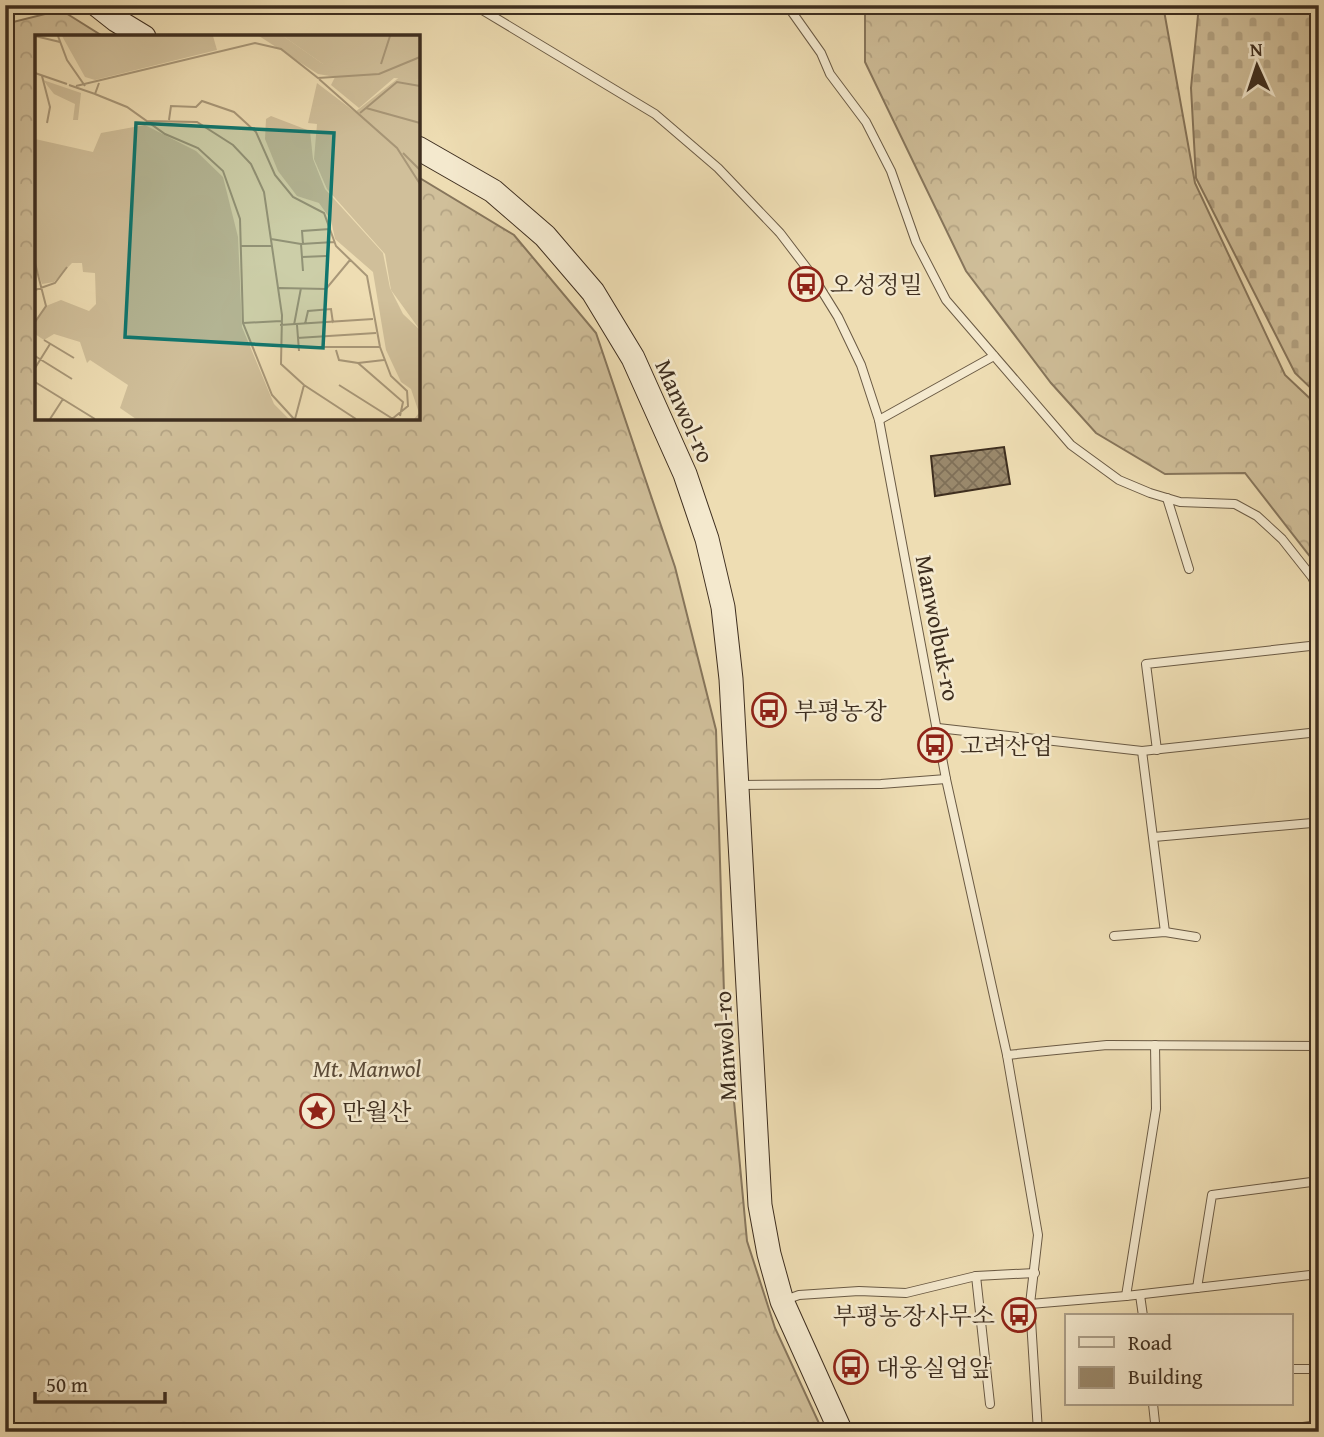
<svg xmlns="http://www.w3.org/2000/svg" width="1324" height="1437" viewBox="0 0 1324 1437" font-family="'Gentium Book Plus','Noto Serif KR',serif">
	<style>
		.forest { fill: url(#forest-crowns); stroke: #87765c; stroke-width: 2 }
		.cemetery { fill: url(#cemetery-stones); stroke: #87765c; stroke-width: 2 }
		.building { fill: url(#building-cross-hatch); stroke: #3e2e1f; stroke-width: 2 }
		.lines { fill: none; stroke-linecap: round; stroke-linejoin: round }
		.lane-casing { stroke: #6a5a44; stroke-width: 10 }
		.secondary-casing { stroke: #3e2e1f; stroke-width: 25 }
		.lane { stroke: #f4e9ce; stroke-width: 8 }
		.secondary { stroke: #f4e9ce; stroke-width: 23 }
		.labels { text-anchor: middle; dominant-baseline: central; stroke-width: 5; stroke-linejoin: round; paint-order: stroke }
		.poi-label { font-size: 24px; fill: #3e2e1f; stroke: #f4e9ce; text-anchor: start }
		.street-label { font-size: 24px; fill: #3e2e1f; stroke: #f4e9ce }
		.park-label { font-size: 24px; font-style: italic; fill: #5b4b38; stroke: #f4e9ce }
		.inset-road { fill: none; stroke: #a89778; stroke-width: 2 }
		.view { fill: #0f766e; fill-opacity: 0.15; stroke: #0f766e; stroke-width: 3.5 }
		.inset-edge { fill: none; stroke: #3e2e1f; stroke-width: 3.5 }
	</style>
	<defs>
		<pattern id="forest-crowns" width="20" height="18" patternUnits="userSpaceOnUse" patternTransform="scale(1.75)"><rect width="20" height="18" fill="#d0bf9a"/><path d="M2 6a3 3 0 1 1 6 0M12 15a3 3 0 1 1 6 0" fill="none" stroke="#b4a484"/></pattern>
		<pattern id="cemetery-stones" width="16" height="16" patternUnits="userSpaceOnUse" patternTransform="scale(1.75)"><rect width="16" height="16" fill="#d0bf9a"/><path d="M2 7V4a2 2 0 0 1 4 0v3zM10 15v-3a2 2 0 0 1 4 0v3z" fill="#b4a484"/></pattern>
		<pattern id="building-cross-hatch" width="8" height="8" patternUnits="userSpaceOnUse" patternTransform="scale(1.75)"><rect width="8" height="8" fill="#9a896c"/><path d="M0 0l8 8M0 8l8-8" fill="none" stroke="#7f7058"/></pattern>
	</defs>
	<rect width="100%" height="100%" fill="#eeddb3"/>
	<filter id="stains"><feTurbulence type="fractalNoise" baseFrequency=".00286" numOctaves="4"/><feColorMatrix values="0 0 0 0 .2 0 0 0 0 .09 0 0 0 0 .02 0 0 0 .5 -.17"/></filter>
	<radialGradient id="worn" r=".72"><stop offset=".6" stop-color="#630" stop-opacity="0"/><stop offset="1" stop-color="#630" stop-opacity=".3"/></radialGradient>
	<g class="forest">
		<path d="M865 5H1163L1195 183 1285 375 1319 407V568L1245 473 1165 474 1096 433 1051 383 966 271 865 62Z"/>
		<path d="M61 10 104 37H37V418H418V177L514 235 596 333 675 567 716 730 724 993 747 1241 775 1328 823 1432H5V24Z"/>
	</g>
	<path class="cemetery" d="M1199 5H1319V396L1295 373 1196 178 1191 88Z"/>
	<path class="building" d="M1004 447 1010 484 935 496 931 456Z"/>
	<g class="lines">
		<g class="lane-casing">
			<g id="lane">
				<path d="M474 5 655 114 718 168 780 233 812 275 838 317 861 365 879 420 946 779 1007 1055 1038 1235 1030 1304 1038 1432"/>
				<path d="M787 5 821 53 830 74 866 122 891 171 916 242 946 300 1071 445 1119 480 1150 493 1180 502 1235 504 1257 516 1282 539 1312 577 1319 591"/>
				<path d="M879 420 994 356"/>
				<path d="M1167 498 1189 569"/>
				<path d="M938 728 1142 751 1319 732"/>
				<path d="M1157 750 1146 664 1319 645"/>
				<path d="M1142 751 1165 932"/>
				<path d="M739 785 881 784 946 779"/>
				<path d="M1154 837 1312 823"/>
				<path d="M1114 936 1165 932 1196 937"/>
				<path d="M1007 1055 1107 1045 1319 1046"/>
				<path d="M976 1276 990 1404"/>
				<path d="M1197 1288 1212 1195 1319 1181"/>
				<path d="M1140 1295 1143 1316"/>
				<path d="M1126 1296 1156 1109 1155 1045"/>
				<path d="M785 1300 799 1295 859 1291 906 1293 976 1276 1035 1273"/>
				<path d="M1030 1304 1126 1296 1319 1274"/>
				<path d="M1291 1369H1319"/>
				<path d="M1153 1404 1156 1432"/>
				<path d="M1261 1432 1319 1425"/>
			</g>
		</g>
		<g class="secondary-casing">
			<g id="secondary">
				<path d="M97 5 116 20 144 37"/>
				<path d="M418 148 493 191 545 236 593 292 633 358 685 474 707 539 723 607 731 679 760 1205 769 1254 782 1301 841 1432"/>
			</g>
		</g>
		<use href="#lane" class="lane"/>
		<use href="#secondary" class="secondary"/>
	</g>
	<defs>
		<g id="bus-ring" transform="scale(1.75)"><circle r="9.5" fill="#f4e9ce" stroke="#8f2418" stroke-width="1.5"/><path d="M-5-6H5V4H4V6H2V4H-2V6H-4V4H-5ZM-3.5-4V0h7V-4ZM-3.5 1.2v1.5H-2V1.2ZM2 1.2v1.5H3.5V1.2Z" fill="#8f2418"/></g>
		<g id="sight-ring" transform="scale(1.75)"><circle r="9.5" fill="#f4e9ce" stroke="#8f2418" stroke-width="1.5"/><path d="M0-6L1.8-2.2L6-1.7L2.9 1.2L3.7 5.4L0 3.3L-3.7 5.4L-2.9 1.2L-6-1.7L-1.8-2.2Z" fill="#8f2418"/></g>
	</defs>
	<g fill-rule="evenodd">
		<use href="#bus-ring" x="806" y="284"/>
		<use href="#bus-ring" x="769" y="710"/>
		<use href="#bus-ring" x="935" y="745"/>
		<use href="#sight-ring" x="317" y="1111"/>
		<use href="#bus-ring" x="1019" y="1315"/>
		<use href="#bus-ring" x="851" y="1367"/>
	</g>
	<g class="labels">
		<g class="poi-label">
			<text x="830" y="284">오성정밀</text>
			<text x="794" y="710">부평농장</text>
			<text x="960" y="745">고려산업</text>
			<text x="342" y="1111">만월산</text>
			<text x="995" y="1315" text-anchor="end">부평농장사무소</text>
			<text x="876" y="1367">대웅실업앞</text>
		</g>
		<g class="street-label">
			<text transform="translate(685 411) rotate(66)">Manwol-ro</text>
			<text transform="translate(938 628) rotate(79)">Manwolbuk-ro</text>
			<text transform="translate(725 1046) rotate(-93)">Manwol-ro</text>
		</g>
		<g class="park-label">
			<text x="367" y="1068">Mt. Manwol</text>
		</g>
	</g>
	<g transform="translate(35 35)">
		<rect width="385" height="385" fill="#eeddb3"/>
		<path d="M27 1H178L182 15 60 45 50 42ZM224 1H248L288 29 385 11V45L359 43 324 73 296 50 300 42 283 39ZM8 45 46 58 43 85H38L40 69 19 59ZM236 81 275 96 278 124 290 154 348 218 355 253 368 279 385 295V384H379L384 378 376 354 366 347 351 315 338 237 300 204 296 185 284 168 262 161 243 136 230 104 231 84ZM110 90 161 116 188 142 203 202 207 292 239 369 254 384H101L85 373 93 350 55 325 52 328 45 307 19 299 9 305 0 299V287L11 271 26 265 54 276 61 269 60 238 48 237 47 228H37L19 247 7 249 0 228V104L58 117 66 98Z" fill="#d0bf9a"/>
		<path d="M248 1H385V11L339 29 305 35 288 29ZM366 41 385 45V295L356 255 350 219 292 154 279 124 282 89 273 88 282 48 320 77Z" fill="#d0bf9a"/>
		<path class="inset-road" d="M0 1 25 7M23 1 32 25 50 51M346 29 355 1M0 38 32 49M7 41 15 72 12 88M284 44 362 113 385 149M34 50 60 59 64 48M41 51 220 8 246 14 283 43 344 39 385 22M60 59 92 72 130 99 163 113 188 136 205 184 208 288 237 360 259 384M331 73 385 88M325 78 362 47 385 51M134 85 136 71 161 72 167 66 199 77 221 97 240 140 258 162 289 178 301 211 332 241 345 312 356 341 372 356 373 371 357 384M112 86 162 87 198 110 216 129 229 157 247 280 246 329 269 350 321 384M368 118 385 135M236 204 266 209 299 207M266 209 268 236M268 209 267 196 295 194M205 211H237M267 222 291 221M0 228 11 271 0 287M244 253 291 254 315 225M0 255 20 248 32 232M208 288 246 286M270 289 273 276 296 274 298 288M245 290 338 284M259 290 266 253M262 290 264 316M262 303 341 298M9 305 39 323M263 312H345M301 315 304 325 323 328 368 367 365 381M0 321 37 344M323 328 349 325M0 333 15 309M0 347 60 384M304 350 358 384M15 384 28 364M260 384 269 350"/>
		<path class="view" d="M101 88 299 98 288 313 90 302Z"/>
		<rect width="385" height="385" class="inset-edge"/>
	</g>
	<rect width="1324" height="1437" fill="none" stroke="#eeddb3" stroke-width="28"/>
	<rect x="7" y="7" width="1310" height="1423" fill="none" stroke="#3e2e1f" stroke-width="3.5"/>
	<rect x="14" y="14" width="1296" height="1409" fill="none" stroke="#3e2e1f" stroke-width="2"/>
	<rect x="1065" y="1314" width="228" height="91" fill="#f4e9ce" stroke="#ab9e88" stroke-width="2"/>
	<rect x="1079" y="1337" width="35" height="10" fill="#f4e9ce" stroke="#ab9e88" stroke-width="2"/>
	<text x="1128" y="1350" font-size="21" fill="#3e2e1f">Road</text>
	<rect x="1079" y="1367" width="35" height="21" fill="#9a896c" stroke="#ab9e88" stroke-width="2"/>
	<text x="1128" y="1384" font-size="21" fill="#3e2e1f">Building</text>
	<g transform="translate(1257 66) rotate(357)" stroke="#f4e9ce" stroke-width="5" paint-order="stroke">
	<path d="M0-5L12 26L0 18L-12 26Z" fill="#3e2e1f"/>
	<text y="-10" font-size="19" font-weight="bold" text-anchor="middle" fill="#3e2e1f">N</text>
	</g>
	<path d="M35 1392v10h130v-10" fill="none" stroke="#3e2e1f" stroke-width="3.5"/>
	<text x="46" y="1392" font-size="21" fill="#3e2e1f" stroke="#f4e9ce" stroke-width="5" paint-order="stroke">50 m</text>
	<rect width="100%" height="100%" filter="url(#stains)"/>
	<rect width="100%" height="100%" fill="url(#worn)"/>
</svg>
